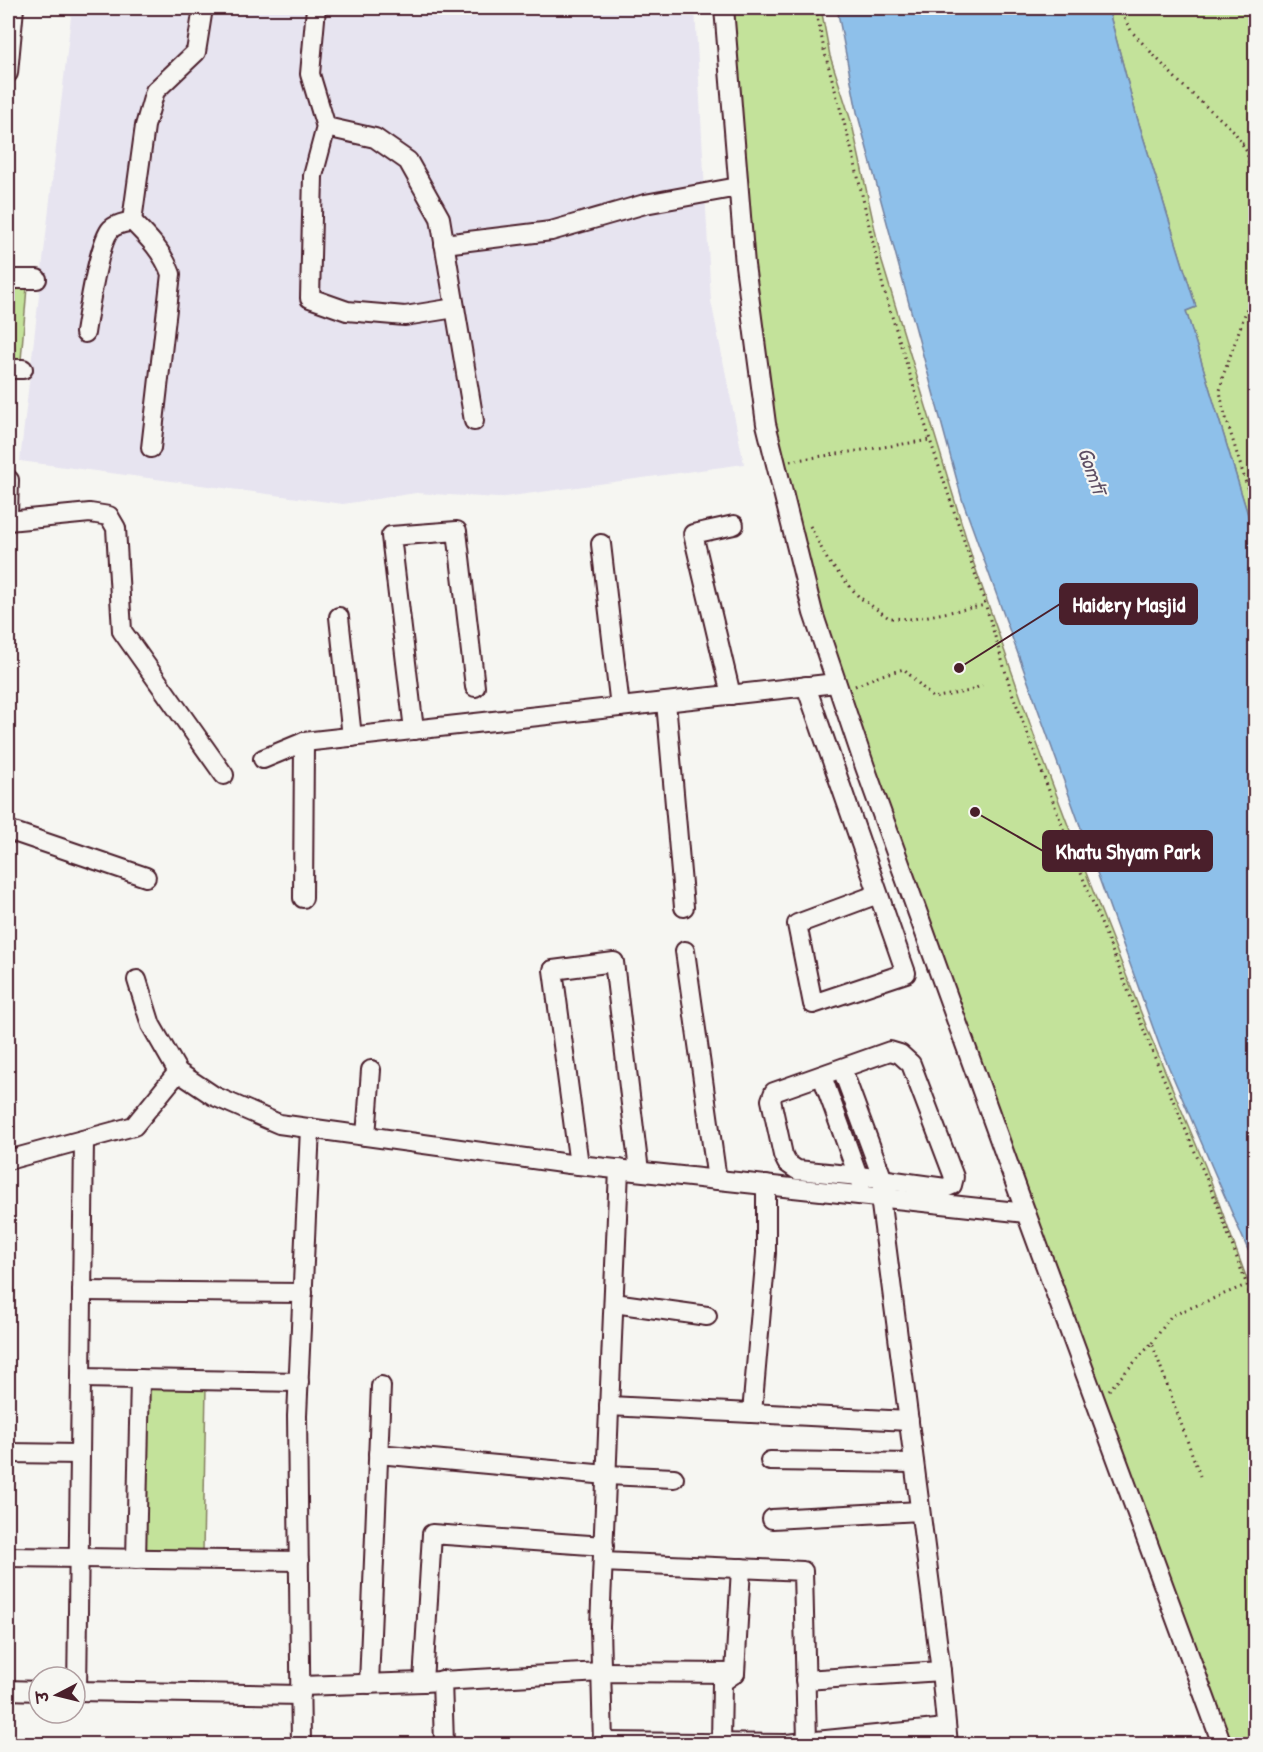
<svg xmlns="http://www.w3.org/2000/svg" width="1263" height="1752" viewBox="0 0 1263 1752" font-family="'Patrick Hand','Playpen Sans Deva',sans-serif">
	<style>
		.built { fill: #e7e4f0 }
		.green { fill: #c3e29a; stroke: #868062; stroke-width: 1.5 }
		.water { fill: #8ec0ea; stroke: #73809e; stroke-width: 1.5 }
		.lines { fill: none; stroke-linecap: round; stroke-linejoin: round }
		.minor-casing { stroke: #4a1f2b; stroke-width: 22 }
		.path { stroke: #4a1f2b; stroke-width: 3; stroke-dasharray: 1.5 4.5; stroke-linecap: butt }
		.minor { stroke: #f6f6f2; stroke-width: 18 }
		.labels { text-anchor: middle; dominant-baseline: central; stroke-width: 4.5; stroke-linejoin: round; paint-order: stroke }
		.water-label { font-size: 22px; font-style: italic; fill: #5e4f64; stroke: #f6f6f2 }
		.leader { fill: none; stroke: #4a1f2b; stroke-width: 2 }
		.callout-dot { fill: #4a1f2b; stroke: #f6f6f2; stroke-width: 2 }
		.callout { fill: #4a1f2b; stroke: #4a1f2b; stroke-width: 2 }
		.callout-label { font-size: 22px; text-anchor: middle; font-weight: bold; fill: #fff }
	</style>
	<rect width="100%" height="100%" fill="#f6f6f2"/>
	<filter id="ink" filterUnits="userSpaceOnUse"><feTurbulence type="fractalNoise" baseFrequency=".0167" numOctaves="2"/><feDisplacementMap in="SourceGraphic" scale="12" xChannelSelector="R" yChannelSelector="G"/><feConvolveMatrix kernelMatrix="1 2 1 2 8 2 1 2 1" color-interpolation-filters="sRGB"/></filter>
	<g filter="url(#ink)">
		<path class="built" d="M72 8H695L711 301 744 464 498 498 416 493 343 504 20 461Z"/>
		<g class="green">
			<path d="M729 8H821L830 56 852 124 882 262 974 564 1035 738 1091 886 1149 1033 1206 1168 1255 1301V1744H1229L838 678 771 417 749 262Z"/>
			<path d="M1108 8H1255V538L1186 311 1196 307 1136 114Z"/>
			<path d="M8 287H27L21 360H8Z"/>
			<path d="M145 1384 206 1386 203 1552 142 1550Z"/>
		</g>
		<path class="water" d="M837 8H1108L1136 114 1196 307 1186 311 1255 538V1266L1160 1047 962 499 857 112Z"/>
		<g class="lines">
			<g class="minor-casing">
				<g id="minor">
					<path d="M316 8 310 74 326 127 375 138 408 161 440 218 474 421"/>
					<path d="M724 8 745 265 766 424 813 613 865 767 1026 1213 1222 1744"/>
					<path d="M8 73 14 8"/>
					<path d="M326 127 313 176 310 298 347 311 405 316 455 308"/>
					<path d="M132 221C148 237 163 252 171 274L151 448"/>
					<path d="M444 244 551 231 645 204 738 187"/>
					<path d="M8 279H37"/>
					<path d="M85 333C88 314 99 241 111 229 116 224 125 223 132 221L145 126 155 91 196 52 203 8"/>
					<path d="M8 369H23"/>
					<path d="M8 480H9L8 514"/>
					<path d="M8 521 90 513 109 516 116 528 122 631 224 775"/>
					<path d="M601 544 620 707"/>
					<path d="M339 617 352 737"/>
					<path d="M806 686 906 973 813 1004 797 924 878 894"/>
					<path d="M731 695 693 534 734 525"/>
					<path d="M666 702 684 907"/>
					<path d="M414 730 391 536 457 531 475 687"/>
					<path d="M263 759 304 742 836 683"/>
					<path d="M8 830 146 877"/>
					<path d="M303 898 304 742"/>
					<path d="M685 951 717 1180"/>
					<path d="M137 980 151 1025 178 1072 214 1096 279 1124 569 1164 1026 1213"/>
					<path d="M890 1051 900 1054 911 1064 954 1177 952 1185 945 1188 859 1176 797 1170 787 1163 783 1155 771 1100 774 1092Z"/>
					<path d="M842 1069 886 1188"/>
					<path d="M822 1076 861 1184"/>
					<path d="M366 1136 371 1070"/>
					<path d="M8 1160 134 1126 178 1072"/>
					<path d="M579 1165 553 970 614 962 639 1171"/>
					<path d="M880 1197 941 1671 948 1744"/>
					<path d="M82 1291 303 1293"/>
					<path d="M614 1303 707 1316"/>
					<path d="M81 1378 299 1382"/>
					<path d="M609 1406 909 1421"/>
					<path d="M752 1413 766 1253V1185"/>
					<path d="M8 1453 80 1454"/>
					<path d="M378 1454 607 1475 674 1478"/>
					<path d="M770 1461 914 1463"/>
					<path d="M772 1519 920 1511"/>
					<path d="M8 1557 299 1561"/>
					<path d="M136 1559 140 1379"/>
					<path d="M603 1562 803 1571 807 1742"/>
					<path d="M442 1680 444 1744"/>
					<path d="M805 1680 941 1671"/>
					<path d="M423 1682 432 1534 604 1546"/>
					<path d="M369 1684 381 1386"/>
					<path d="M301 1686 423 1682 601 1672 735 1673"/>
					<path d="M8 1690 39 1691"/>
					<path d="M75 1691 301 1695"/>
					<path d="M77 1692 84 1140"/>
					<path d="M603 1742 786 1744 946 1728"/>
					<path d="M301 1744 297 1416 310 1128"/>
					<path d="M603 1744 600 1627 619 1169"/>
					<path d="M721 1744 722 1682 735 1673 741 1568"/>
				</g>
			</g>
			<g class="path">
				<path d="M816 8 824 50 853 155 883 287 930 440 984 600 1011 690 1065 833 1155 1058 1216 1201 1256 1310"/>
				<path d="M1118 8 1132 32 1182 85 1234 131 1247 152 1256 203"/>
				<path d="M1242 143H1256"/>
				<path d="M1256 274 1251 297 1223 376 1220 391 1223 408 1256 516"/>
				<path d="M790 461 930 440"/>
				<path d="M810 526 828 561 859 597 889 618 913 619 986 605"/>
				<path d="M855 686 878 676 904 669 933 698 970 691 982 685"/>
				<path d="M1152 1343 1171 1316 1246 1285"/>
				<path d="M1109 1390 1152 1343 1200 1476"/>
			</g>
			<use href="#minor" class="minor"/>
		</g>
	</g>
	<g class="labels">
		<g class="water-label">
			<text transform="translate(1093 470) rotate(70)">Gomtī</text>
		</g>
	</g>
	<path class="leader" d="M959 668L1060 604M975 812L1043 851"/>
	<g class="callout-dot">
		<circle cx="959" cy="668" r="6"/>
		<circle cx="975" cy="812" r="6"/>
	</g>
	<g class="callout">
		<rect x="1060" y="584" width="137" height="40" rx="6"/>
		<rect x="1043" y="831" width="169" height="40" rx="6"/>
	</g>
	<g class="callout-label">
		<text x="1129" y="612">Haidery Masjid</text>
		<text x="1128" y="859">Khatu Shyam Park</text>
	</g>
	<rect width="1263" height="1752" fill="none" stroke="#f6f6f2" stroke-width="30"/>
	<rect x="15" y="15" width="1233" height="1722" fill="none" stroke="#4a1f2b" stroke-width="2" filter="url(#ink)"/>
	<g transform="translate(57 1695) rotate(263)"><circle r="28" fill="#f6f6f2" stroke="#b1a0a2" stroke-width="1.5"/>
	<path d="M0-4.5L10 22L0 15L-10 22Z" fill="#4a1f2b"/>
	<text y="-9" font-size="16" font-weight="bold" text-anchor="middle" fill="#4a1f2b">उ</text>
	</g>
</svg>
